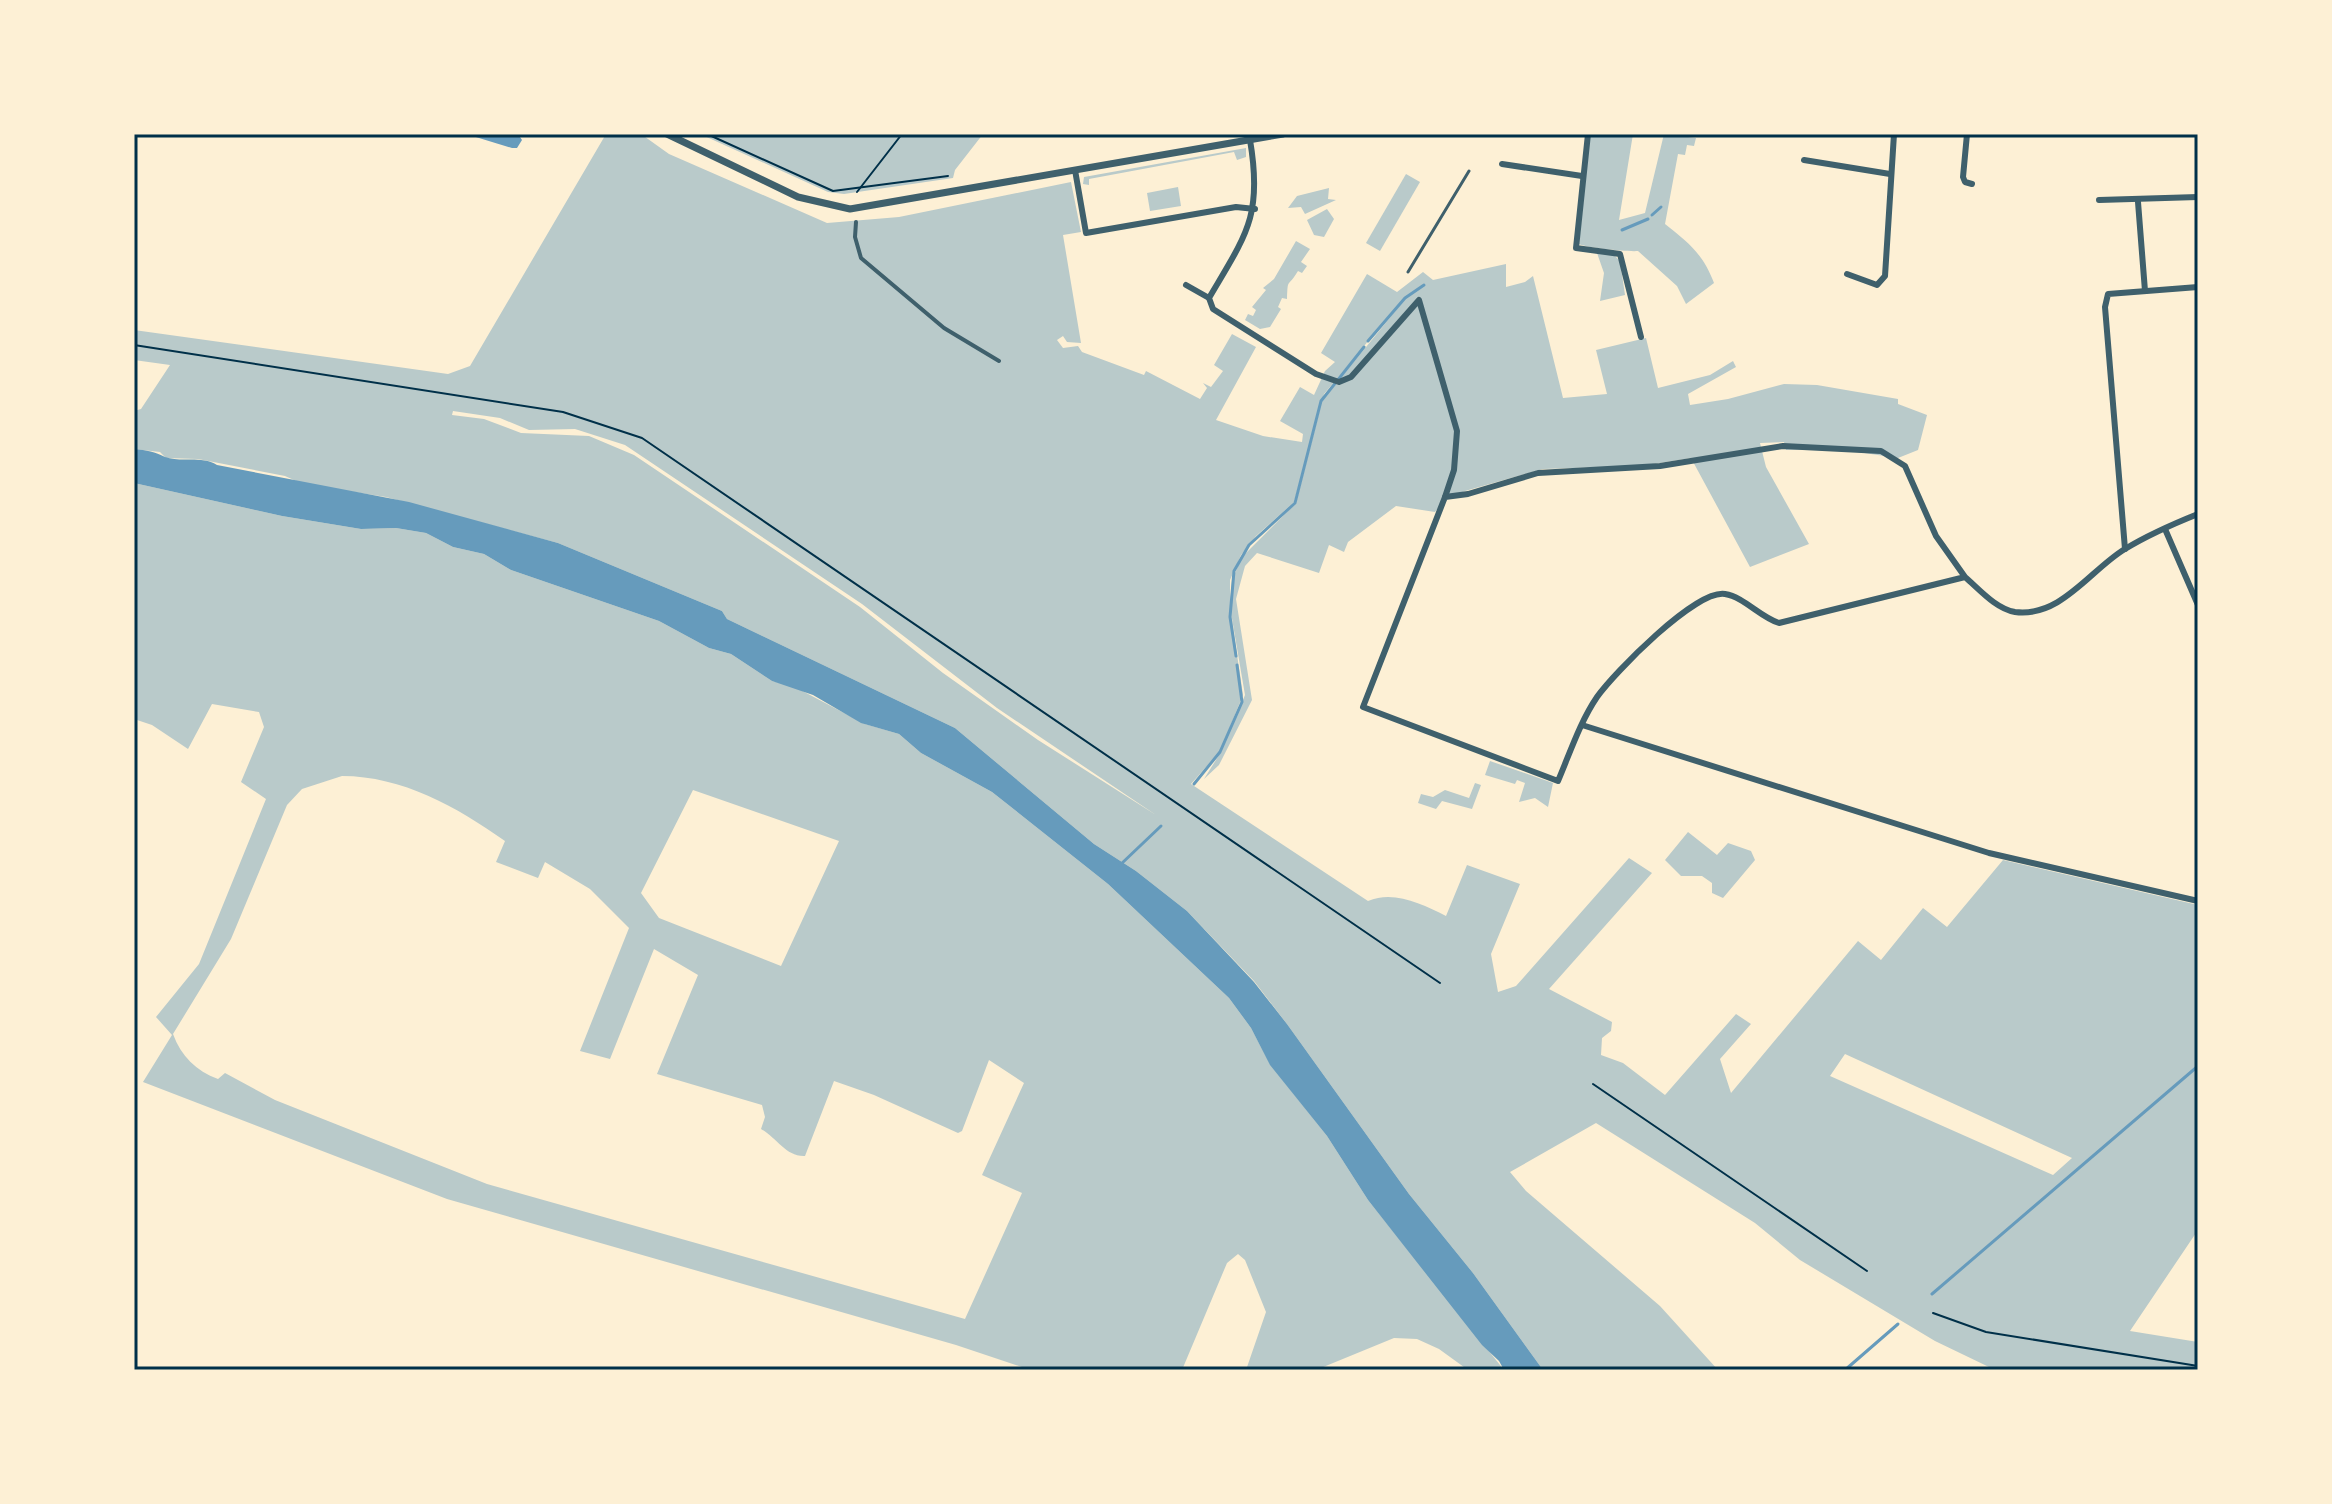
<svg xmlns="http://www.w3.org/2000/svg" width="2332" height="1504" viewBox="0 0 2332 1504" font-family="'Fira Sans',sans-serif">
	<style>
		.green { fill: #b9caca; fill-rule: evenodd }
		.water { fill: #669bbc }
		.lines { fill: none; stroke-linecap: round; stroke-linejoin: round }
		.stream { stroke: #669bbc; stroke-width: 3 }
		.path { stroke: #003049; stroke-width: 2 }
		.service { stroke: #3f606c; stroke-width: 3 }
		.pedestrian { stroke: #3f606c; stroke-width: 4 }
		.minor { stroke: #3f606c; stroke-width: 6 }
		.tertiary { stroke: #3f606c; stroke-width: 7 }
		.neatline { fill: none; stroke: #003049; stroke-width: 3 }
	</style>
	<rect width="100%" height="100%" fill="#fdf0d5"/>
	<g class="green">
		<path d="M606 134H641L669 154 827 223 899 217 1071 182 1081 232 1063 235 1081 343 1067 342 1063 336 1057 340 1063 348 1078 346 1082 352 1144 375 1146 371 1200 399 1207 388 1203 383 1211 387 1223 371 1214 365 1232 334 1256 347 1216 420 1263 436 1302 442 1303 434 1280 421 1300 387 1314 395 1325 371 1335 362 1321 353 1367 274 1397 292 1423 272 1433 280 1506 264V287L1525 282 1533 276 1563 398 1607 394 1596 350 1646 338 1658 388 1710 375 1733 361 1736 367 1688 394 1690 405 1728 399 1784 384 1817 385 1898 399V404L1927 415 1918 450 1898 458 1837 449 1786 450 1784 442 1760 443 1766 467 1809 544 1750 567 1691 458 1640 466 1543 469 1465 491 1444 501 1435 512 1396 506 1348 542 1344 552 1329 545 1319 573 1257 553 1245 566 1236 599 1252 700 1219 765 1204 779 1221 752 1245 695 1230 607 1243 695 1220 751 1191 784 1368 901C1394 890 1422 904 1446 916L1467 865 1520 884 1491 954 1498 992 1516 986 1629 858 1652 873 1549 989 1612 1022 1611 1031 1602 1038 1601 1055 1623 1063 1665 1095 1736 1014 1751 1024 1720 1059 1731 1093 1858 941 1881 960 1923 908 1947 927 2003 860 2198 905V1230L2130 1331 2198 1342V1370L1989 1367 1935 1341 1800 1260 1755 1223 1596 1123 1510 1172 1526 1191 1660 1306 1718 1370H1543L1473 1273 1409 1194 1287 1024 1254 981 1187 911 1136 871 1094 844 955 728 727 619 722 611 558 543 386 497 303 484 285 476 198 459 166 458 160 452 134 449V411L141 409 170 365 134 360V330L448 374 470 366ZM1424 284 1406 298 1322 401 1296 503 1242 557 1232 580 1230 604V580L1241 555 1256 536 1294 502 1324 394 1405 297ZM453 411 500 418 529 430 575 429 625 445 862 604 997 708 1156 815 1038 740 943 673 860 607 634 455 589 436 521 433 484 419 452 415ZM1845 1054 2072 1158 2053 1175 1830 1076Z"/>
		<path d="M700 134H983L955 170 953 178 844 194 828 192Z"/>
		<path d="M1590 134H1633L1619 220 1645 213 1664 134 1696 138 1694 146 1687 145 1685 155 1678 154 1665 224C1689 243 1703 254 1714 283L1686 304 1677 286 1638 251C1629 252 1587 248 1579 244Z"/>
		<path d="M1246 148V157L1237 160 1234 152 1089 179V185L1083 184 1084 177Z"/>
		<path d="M1406 174 1420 182 1380 251 1366 243Z"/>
		<path d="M1178 187 1181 206 1150 211 1147 193Z"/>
		<path d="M1329 188 1328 199 1336 200 1305 214 1301 207 1288 208 1297 196Z"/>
		<path d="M1327 209 1334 219 1324 237 1314 235 1307 220Z"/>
		<path d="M1296 241 1310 249 1301 262 1307 266 1302 273 1298 271C1287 289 1288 277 1287 299L1282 298 1278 307 1281 309 1270 327 1260 329 1245 320 1248 314 1253 316 1256 310 1252 307 1266 290 1263 288 1274 279Z"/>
		<path d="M1597 253 1613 254 1620 261 1625 295 1600 301 1604 273Z"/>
		<path d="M134 483 282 516 361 529 396 528 426 533 453 547 484 554 511 570 659 621 709 648 731 654 772 681 793 686 865 724 899 734 921 753 992 792 1108 884 1229 998 1251 1028 1270 1064 1327 1136 1368 1200 1504 1370H1468L1439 1349 1417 1339 1394 1338 1316 1370H1246L1266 1312 1245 1260 1238 1254 1227 1263 1182 1370H1031L956 1345 447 1199 143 1082 172 1035 156 1017 199 964 266 799 241 782 264 727 259 712 212 704 188 749 152 725 134 719ZM342 776C402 776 457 807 505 841L496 862 538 878 545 862 590 889 629 928 580 1051 610 1059 654 949 698 975 657 1074 762 1105 765 1117 761 1129C777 1138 786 1157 805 1156L834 1081 874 1095 958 1133 962 1131 989 1060 1024 1083 982 1175 1022 1193 965 1319 487 1184 275 1100 225 1073 218 1079C196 1071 181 1056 173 1034L231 939 287 805 302 789ZM693 790 839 841 781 966 659 918 641 893Z"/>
		<path d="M1490 761 1553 783 1548 807 1535 798 1519 802 1525 783 1517 780 1515 784 1485 775Z"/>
		<path d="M1475 783 1481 785 1472 809 1442 801 1436 809 1418 803 1421 794 1433 797 1445 790 1469 798Z"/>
		<path d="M1688 832 1717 855 1728 843 1751 851 1755 860 1723 898 1712 893V883L1702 876H1681L1665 860Z"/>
	</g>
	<g class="water">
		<path d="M466 134H518L522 140 517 148H512Z"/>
		<path d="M134 449C147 450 155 452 165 457 181 463 201 455 217 465L409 502 558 543 722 611 727 619 955 728 1094 844 1136 871 1187 911 1254 982 1287 1024 1409 1194 1473 1273 1543 1370H1504L1499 1361 1482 1345 1368 1200 1327 1136 1270 1065 1251 1028 1229 998 1108 884 992 792 921 753 899 734 861 723 813 695 772 681 731 654 709 648 659 621 511 570 484 554 453 547 426 533 396 528 361 529 282 516 134 483Z"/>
	</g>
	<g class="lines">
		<g class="stream">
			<path d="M1652 215 1661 207"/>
			<path d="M1622 230 1648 219"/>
			<path d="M1368 341 1405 298 1424 285"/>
			<path d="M1236 656 1230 617 1234 571 1249 545 1295 503 1321 401 1364 347"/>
			<path d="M1194 784 1220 752 1242 702 1237 665"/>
			<path d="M1120 865 1161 826"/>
			<path d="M1932 1294 2198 1066"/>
			<path d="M1845 1370 1898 1324"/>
		</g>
		<g class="path">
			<path d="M707 134 833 191 948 176"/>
			<path d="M857 192 902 134"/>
			<path d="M134 345 563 412 642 438 1440 983"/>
			<path d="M1593 1084 1867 1271"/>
			<path d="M1933 1313 1986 1332 2198 1366"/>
		</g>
		<path class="service" d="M1408 272 1469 171"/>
		<path class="pedestrian" d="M856 222 855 237 861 258 944 328 999 361"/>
		<g class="minor">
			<path d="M1588 134 1576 248 1620 254 1641 337"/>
			<path d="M1967 134 1963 177 1965 182 1972 184"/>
			<path d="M1250 140C1263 216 1246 235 1209 298L1213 309 1316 374 1339 382 1351 377 1419 300 1457 431 1454 470 1445 497"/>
			<path d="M1804 160 1890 174"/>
			<path d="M1502 164 1582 176"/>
			<path d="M1075 170 1086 233 1236 207 1255 209"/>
			<path d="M2099 200 2198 197"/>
			<path d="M2138 202 2145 291"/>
			<path d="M1847 274 1877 285 1885 276 1894 134"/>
			<path d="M1186 285 1209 298"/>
			<path d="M2165 529 2198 605"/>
			<path d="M2125 549 2105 307 2108 294 2198 287"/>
			<path d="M1965 577 1936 536 1905 466 1881 451 1783 446 1660 466 1538 473 1468 494 1445 497 1363 707 1558 781C1570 753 1580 722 1597 697 1614 673 1696 589 1725 594 1744 597 1760 617 1779 623L1965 577C1979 589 1996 609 2015 612 2061 618 2091 569 2125 549 2148 535 2173 524 2198 514"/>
			<path d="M1582 725 1989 853 2198 901"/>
		</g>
		<path class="tertiary" d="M667 134 798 197 850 209 1283 134"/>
	</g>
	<rect width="2332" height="1504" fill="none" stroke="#fdf0d5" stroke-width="272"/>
	<rect x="136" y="136" width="2060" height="1232" class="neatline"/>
</svg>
